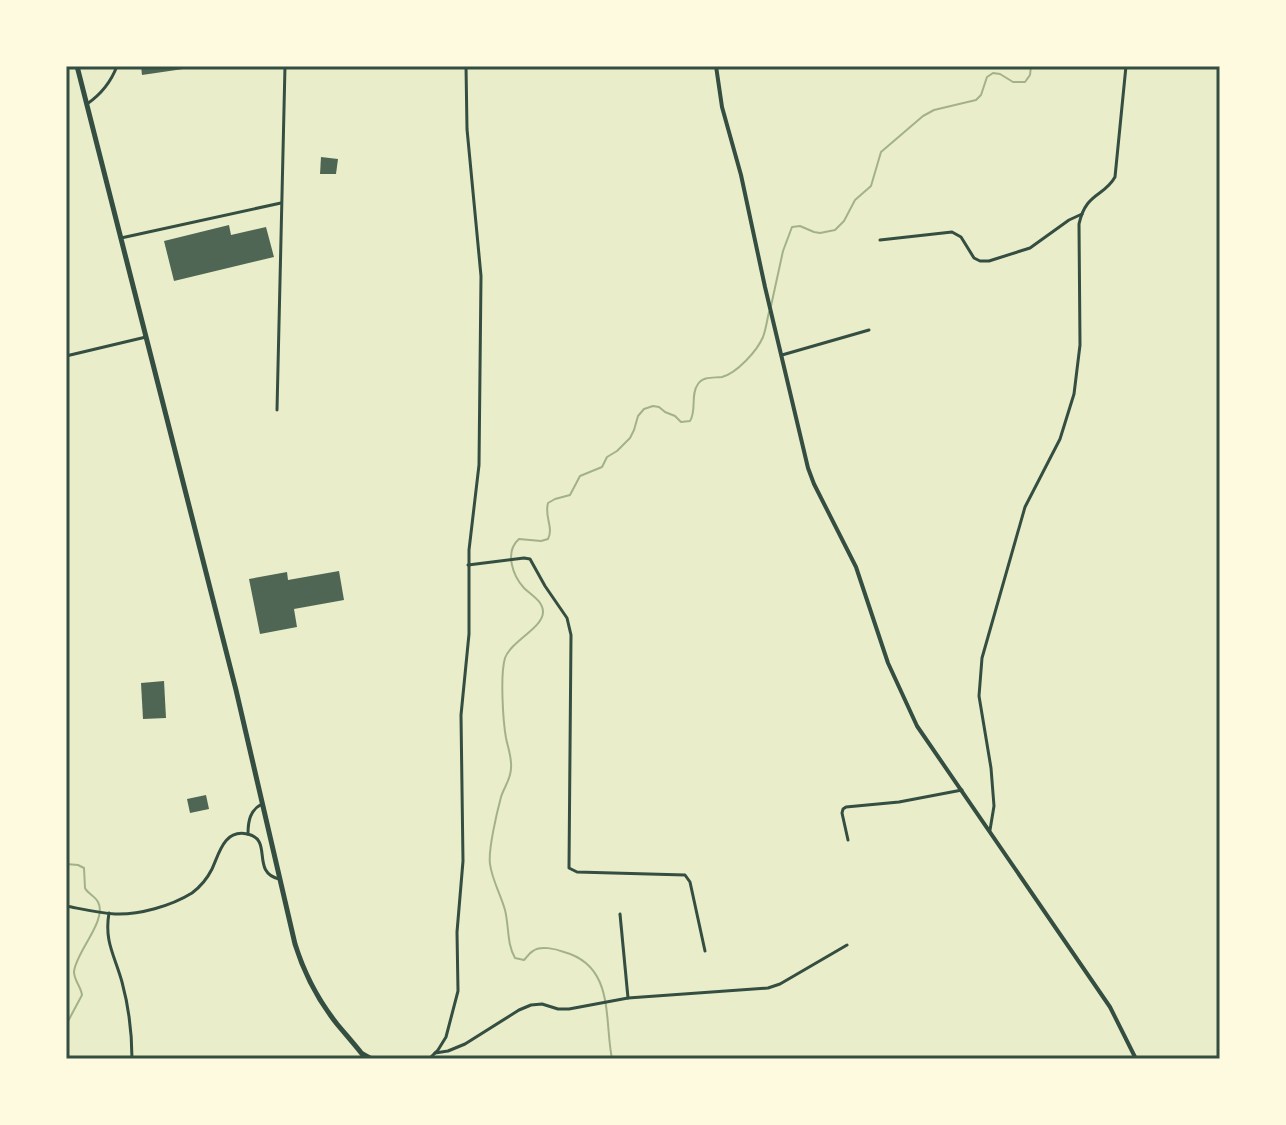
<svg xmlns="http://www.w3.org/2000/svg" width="1286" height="1125" viewBox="0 0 1286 1125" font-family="'Source Sans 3',sans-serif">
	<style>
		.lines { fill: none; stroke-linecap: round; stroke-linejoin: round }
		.stream { stroke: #a3b18a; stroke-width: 2 }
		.building { fill: #4f6655 }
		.minor { stroke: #344e41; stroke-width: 3 }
		.tertiary { stroke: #344e41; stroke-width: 4 }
		.primary { stroke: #344e41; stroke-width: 5 }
		.neatline { fill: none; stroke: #344e41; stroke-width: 3 }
	</style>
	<rect width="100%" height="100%" fill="#e9edc9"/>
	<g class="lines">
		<g class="stream">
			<path d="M771 306 783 251 792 227 800 226 814 232 820 233 835 230 844 221 855 200 871 186 881 152 923 116 934 110 976 100 981 95 987 77 993 73 1000 74 1013 82H1025L1030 75 1031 66"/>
			<path d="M66 864 78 865 84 868 85 888C88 894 95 896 98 902 108 920 75 953 74 972 74 980 81 987 82 995L66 1025"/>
			<path d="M612 1059C604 1019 615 966 564 952 556 949 540 945 533 951 529 953 527 957 524 960L515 958C507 945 509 926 505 910 501 895 492 880 490 864 488 850 497 812 501 797 504 787 511 779 511 768 512 758 508 748 506 738 503 721 500 675 505 658 511 641 543 628 543 612 543 601 531 595 524 588 513 576 504 552 519 539L541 541 548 539C554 528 544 516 548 503L555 499 570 495 580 476 602 467 607 457 617 451 630 438 634 430 638 416 644 409 653 406 659 407 665 412 675 416 681 422 690 421C697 410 690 395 698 384 703 376 714 378 722 377 737 373 757 351 763 337 766 329 767 320 769 312"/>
		</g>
	</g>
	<g class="building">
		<path d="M141 66H190V68L142 75Z"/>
		<path d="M321 157 338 159 336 174H320Z"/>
		<path d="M229 225 231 235 266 227 274 257 174 281 164 241Z"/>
		<path d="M339 571 344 600 294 609 297 627 260 634 249 579 287 572 288 580Z"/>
		<path d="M164 681 166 718 143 719 141 683Z"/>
		<path d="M206 795 209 809 190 813 187 799Z"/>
	</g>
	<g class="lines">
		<g class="minor">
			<path d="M87 104C100 95 111 82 117 66"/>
			<path d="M121 238 281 203"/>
			<path d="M880 240 952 232 961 237 974 258 980 261H989L1030 248 1069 220 1082 214"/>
			<path d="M782 355 869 330"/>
			<path d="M66 356 146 337"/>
			<path d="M277 410 285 66"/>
			<path d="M468 565 524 558 530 559 545 586 567 618 571 635 569 868 577 872 685 875 690 882 705 951"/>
			<path d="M990 830 994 806 991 768 979 696 982 658 1025 507 1060 439 1074 394 1080 345 1079 224C1086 192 1104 197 1115 177L1126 66"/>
			<path d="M248 834C248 821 250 810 262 804"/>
			<path d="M848 840 842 813 843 809 846 807 899 802 962 790"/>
			<path d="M66 906C82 909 99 913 115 914 139 915 171 906 192 893 200 887 207 879 212 869 219 854 224 829 247 834 274 839 250 872 279 879"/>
			<path d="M109 913C104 942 115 956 122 982 129 1008 132 1033 132 1059"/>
			<path d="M620 914 628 998"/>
			<path d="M363 1053 374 1059"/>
			<path d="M435 1053 448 1051 465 1044 519 1010 531 1005 542 1004 558 1009H569L628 998 768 988 780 984 847 945"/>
			<path d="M429 1059 438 1050 446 1037 458 991 457 932 463 861 461 715 469 634V550L479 465 481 276 467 129 466 66"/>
		</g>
		<path class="tertiary" d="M716 66 722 107 741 175 765 287 808 468 814 484 856 567 888 663 917 726 1110 1007 1136 1059"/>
		<path class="primary" d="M77 66 236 690 295 944C304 973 318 1000 337 1024 347 1036 357 1047 366 1059"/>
	</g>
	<rect width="1286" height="1125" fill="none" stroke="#fefae0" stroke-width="136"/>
	<rect x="68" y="68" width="1150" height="989" class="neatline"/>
</svg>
